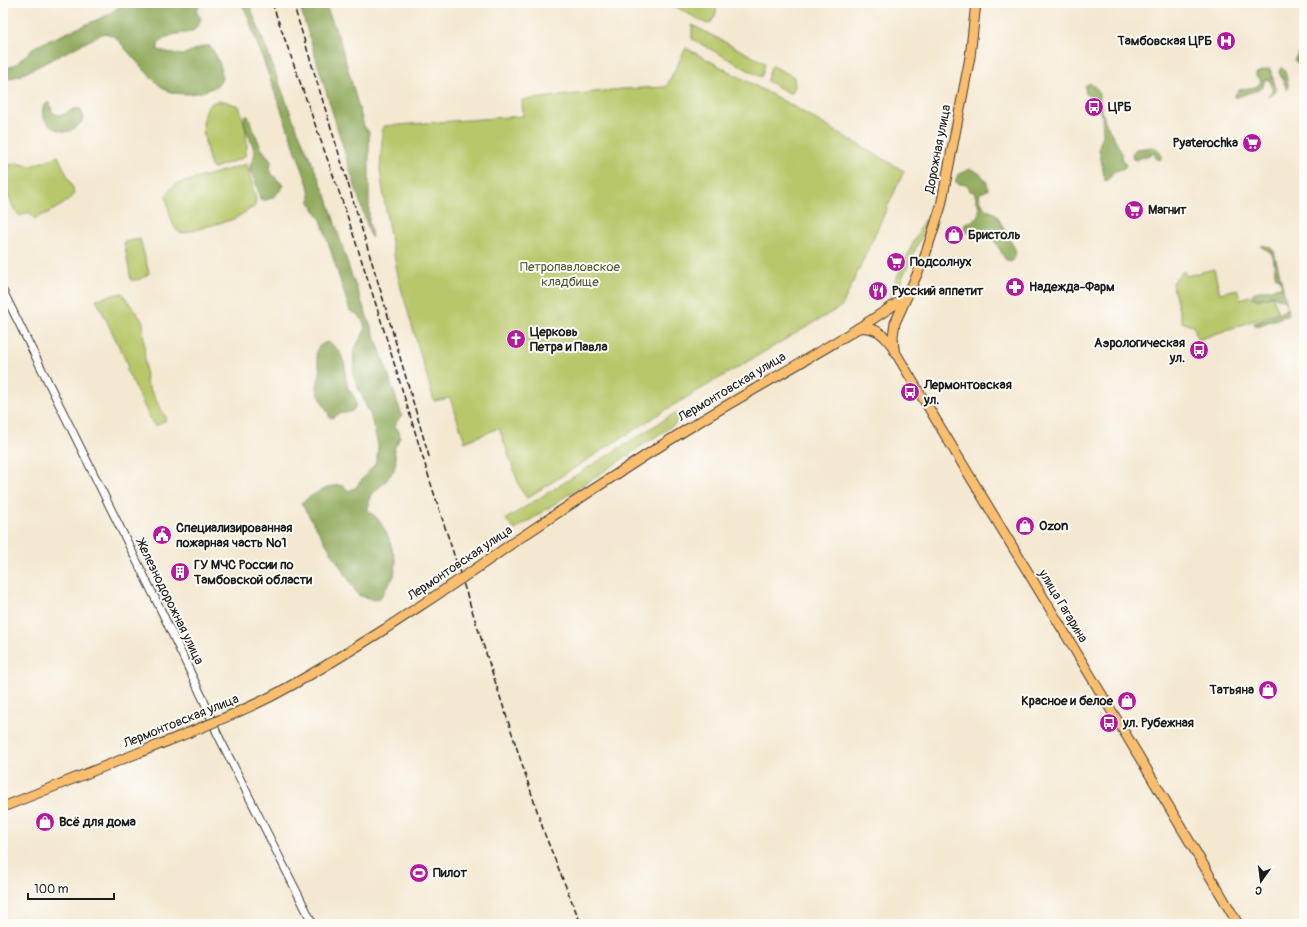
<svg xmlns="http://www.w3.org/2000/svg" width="1307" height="927" viewBox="0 0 1307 927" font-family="Pangolin,sans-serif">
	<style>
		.green { fill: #b8c76a; stroke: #6a7243 }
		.forest { fill: #92ac5e; stroke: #57643d }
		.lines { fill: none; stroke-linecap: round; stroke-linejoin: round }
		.minor-casing { stroke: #3c3b37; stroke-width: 9 }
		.major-casing { stroke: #3c3b37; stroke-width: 11 }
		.minor { stroke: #fff; stroke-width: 7 }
		.major { stroke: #fbbe6e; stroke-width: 9 }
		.rail { stroke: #1c1c1c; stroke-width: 1.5; stroke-dasharray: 6 3; stroke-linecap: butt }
		.major-bridge-casing { stroke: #3c3b37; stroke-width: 11; stroke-linecap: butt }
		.major-bridge { stroke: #fbbe6e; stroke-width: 9 }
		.labels { text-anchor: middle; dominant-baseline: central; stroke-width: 4; stroke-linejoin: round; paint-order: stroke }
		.poi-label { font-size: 13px; font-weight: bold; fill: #1c1c1c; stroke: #fdfcf7; text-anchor: start }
		.street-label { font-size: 13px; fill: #1c1c1c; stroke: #fdfcf7 }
		.park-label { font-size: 13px; fill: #535837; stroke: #fdfcf7 }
	</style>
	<rect width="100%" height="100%" fill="#fdfcf7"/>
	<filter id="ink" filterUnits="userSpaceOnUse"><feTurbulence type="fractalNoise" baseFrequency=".025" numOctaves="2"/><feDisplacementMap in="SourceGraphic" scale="8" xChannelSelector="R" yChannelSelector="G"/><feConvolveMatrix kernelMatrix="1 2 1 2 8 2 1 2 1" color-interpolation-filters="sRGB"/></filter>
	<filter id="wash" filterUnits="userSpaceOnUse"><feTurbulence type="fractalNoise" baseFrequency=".012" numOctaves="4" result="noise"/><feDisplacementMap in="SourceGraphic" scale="16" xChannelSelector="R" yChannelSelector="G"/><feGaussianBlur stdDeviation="0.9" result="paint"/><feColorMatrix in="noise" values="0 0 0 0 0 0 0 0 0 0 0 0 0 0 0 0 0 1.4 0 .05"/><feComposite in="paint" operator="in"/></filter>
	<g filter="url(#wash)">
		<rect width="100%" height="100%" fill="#f4e8d1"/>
		<g class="green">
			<path d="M669 3H718L715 16 711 23 707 24Z"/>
			<path d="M692 25 765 63 763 72 761 77 692 39Z"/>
			<path d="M686 48 789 104 904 171 842 306 667 409 527 498 521 490 499 428 465 442 450 398 434 401 399 281 388 224 380 170 383 126 523 116 522 100 622 89 666 87Z"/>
			<path d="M773 66 794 77 795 86 792 93H789L767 81 771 67Z"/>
			<path d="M224 101 239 106C243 116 252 150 243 158L214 168 211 167C207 150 190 98 224 101Z"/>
			<path d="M58 156 73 188C74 191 74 194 72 197 66 204 44 215 35 219L29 212 20 216 15 211 3 185V167L17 163 31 166Z"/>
			<path d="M247 164 256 200 255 206 234 219 184 233H180C170 227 169 207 166 196L172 187 177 184Z"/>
			<path d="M924 220 927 221V224L894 296 892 297 889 294Z"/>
			<path d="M140 239 149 273C145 278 137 281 131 280L124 242Z"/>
			<path d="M1214 269 1220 293 1237 289 1240 299 1250 296 1257 300 1273 296 1278 312 1198 340 1194 327 1182 322 1172 283 1178 276 1184 271 1186 276Z"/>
			<path d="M122 293 143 322 146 382 166 418 165 421 158 425H154L152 422 126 369 128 367V365L96 299Z"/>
			<path d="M675 413 680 415 681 420 515 530 506 519Z"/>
		</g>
		<g class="forest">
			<path d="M124 3H203L198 7 197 13 201 18C197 37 182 31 169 36 165 38 162 41 158 44V50L182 55 204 46H210C216 54 221 64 222 74 223 82 217 87 210 89 198 94 180 96 168 91 157 86 138 63 130 54 125 49 121 42 116 38 113 35 108 34 104 33L21 75 8 79 3 75 6 69 16 64 36 46 108 15Z"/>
			<path d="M241 3H249L292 117 326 195 350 271 382 356 402 416 397 421 395 426 399 431 400 437 394 449 396 461 394 470 386 481 370 496 368 510 379 520 389 538 396 563 394 576 380 598 374 600 358 595 301 503C311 496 325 486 338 485 342 485 346 488 349 491L357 487 359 483 375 464 378 452V445L371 417 353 376 354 350 365 330C364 320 360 314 350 311L321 220 310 202V195L308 185 246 12Z"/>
			<path d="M299 3H325L340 41 364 126 369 132V221L372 237 371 238Z"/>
			<path d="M1304 52V61L1300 63 1296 62 1294 60 1298 54Z"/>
			<path d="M1281 67 1285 71 1289 88 1287 90 1279 72Z"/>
			<path d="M1268 69H1270L1276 88V92L1269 97 1268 95 1272 91V87L1270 81 1267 79 1264 81 1263 87 1260 89 1235 98 1234 97C1234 96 1237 92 1238 91 1245 86 1257 91 1261 81L1256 76V73Z"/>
			<path d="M1090 83 1098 90C1102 109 1102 119 1113 136 1117 141 1118 148 1122 153L1121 158 1126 165 1124 168 1113 172 1108 180 1105 181 1099 149 1100 143 1103 135 1102 115 1096 103 1086 94 1085 86Z"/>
			<path d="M47 103H50L52 112C66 121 68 106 81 109L83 116 82 122C78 125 71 132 66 132 59 132 45 123 43 117 42 114 43 110 43 107Z"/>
			<path d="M245 115 248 116 261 148 270 159 271 162 270 168 272 174 282 184 283 187C278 194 269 203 260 199L257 186 250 170V166L255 154C253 141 242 128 245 115Z"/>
			<path d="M1153 147C1158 148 1162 152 1162 158L1159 160 1156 158 1154 153 1136 160 1133 159 1132 154 1136 149Z"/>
			<path d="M970 169C979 171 989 180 988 190L980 193 979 198 985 209 996 214 1015 249C1017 254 1014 259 1011 262L1006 260C999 251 995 233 981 232 976 231 971 235 966 232L964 228 965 224 974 220 979 217V207L974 192 970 191 968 185 958 184 955 181 958 175Z"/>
			<path d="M1262 245 1270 247 1274 251 1289 313V315L1257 326 1254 324V323L1284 311 1287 307 1284 299 1277 298 1273 295 1259 299 1253 297 1252 294C1255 290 1274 290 1282 286L1279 278 1276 277C1273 270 1276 257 1270 252 1268 250 1264 249 1261 247Z"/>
			<path d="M327 342C333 344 340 351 342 357 347 366 344 378 348 388 352 394 358 399 355 407 353 414 344 412 339 414 335 416 334 418 330 418L329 415C325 406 317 395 317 386 317 382 320 378 320 374 320 360 308 349 327 342Z"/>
		</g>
	</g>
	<g filter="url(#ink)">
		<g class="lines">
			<g class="minor-casing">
				<path id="minor" d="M3 291 158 604 204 701 217 733 313 924"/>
			</g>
			<g class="major-casing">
				<g id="major">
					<path d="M976 3 970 57 941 206 924 259 895 323 893 336 894 350C1008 541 1126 731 1238 924"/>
					<path d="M858 328C876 326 885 335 894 349"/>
					<path d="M511 544C571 504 632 463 694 425 764 382 838 344 906 297"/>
					<path d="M3 807 138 753"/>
				</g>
			</g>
			<use href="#minor" class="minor"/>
			<use href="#major" class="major"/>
			<g class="rail">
				<path d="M272 3 344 206 379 314 431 484 531 792 545 835 581 924"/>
				<path d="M293 3 381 292 430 460"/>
			</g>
			<g class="major-bridge-casing">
				<path id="major-bridge" d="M138 753C180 736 223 720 264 700 306 679 345 654 385 629 427 601 470 574 511 544"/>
			</g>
			<use href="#major-bridge" class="major-bridge"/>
		</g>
	</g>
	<defs>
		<g id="hospital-disc" transform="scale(1)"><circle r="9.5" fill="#b5179e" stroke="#fdfcf7"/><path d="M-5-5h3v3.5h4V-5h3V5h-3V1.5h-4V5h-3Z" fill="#fff"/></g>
		<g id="bus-disc" transform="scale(1)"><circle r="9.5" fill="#b5179e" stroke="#fdfcf7"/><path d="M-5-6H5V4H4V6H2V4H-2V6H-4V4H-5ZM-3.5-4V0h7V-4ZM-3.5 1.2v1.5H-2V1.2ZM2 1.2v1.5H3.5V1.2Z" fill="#fff"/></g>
		<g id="supermarket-disc" transform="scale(1)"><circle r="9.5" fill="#b5179e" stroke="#fdfcf7"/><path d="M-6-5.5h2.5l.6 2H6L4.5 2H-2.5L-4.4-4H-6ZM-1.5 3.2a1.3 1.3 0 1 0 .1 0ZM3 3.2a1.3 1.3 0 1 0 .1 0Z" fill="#fff"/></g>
		<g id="shop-disc" transform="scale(1)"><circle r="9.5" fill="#b5179e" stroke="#fdfcf7"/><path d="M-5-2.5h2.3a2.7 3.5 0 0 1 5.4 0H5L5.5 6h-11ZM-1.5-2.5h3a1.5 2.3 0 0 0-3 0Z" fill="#fff"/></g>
		<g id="pharmacy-disc" transform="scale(1)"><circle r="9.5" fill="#b5179e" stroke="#fdfcf7"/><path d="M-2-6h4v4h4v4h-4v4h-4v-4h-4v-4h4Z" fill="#fff"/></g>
		<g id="restaurant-disc" transform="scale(1)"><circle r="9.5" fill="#b5179e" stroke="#fdfcf7"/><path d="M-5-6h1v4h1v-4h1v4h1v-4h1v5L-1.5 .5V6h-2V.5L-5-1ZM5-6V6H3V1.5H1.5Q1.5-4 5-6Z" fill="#fff"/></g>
		<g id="church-disc" transform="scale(1)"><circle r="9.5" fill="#b5179e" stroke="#fdfcf7"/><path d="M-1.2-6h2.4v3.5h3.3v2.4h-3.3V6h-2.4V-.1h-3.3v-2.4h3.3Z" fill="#fff"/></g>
		<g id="civic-disc" transform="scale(1)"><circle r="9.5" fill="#b5179e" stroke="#fdfcf7"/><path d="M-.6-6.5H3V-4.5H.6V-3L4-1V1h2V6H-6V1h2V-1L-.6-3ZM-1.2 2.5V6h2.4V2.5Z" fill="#fff"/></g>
		<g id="building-disc" transform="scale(1)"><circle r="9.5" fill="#b5179e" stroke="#fdfcf7"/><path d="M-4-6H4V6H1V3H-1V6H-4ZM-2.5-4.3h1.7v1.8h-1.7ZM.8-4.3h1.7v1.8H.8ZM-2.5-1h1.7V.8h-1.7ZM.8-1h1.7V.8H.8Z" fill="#fff"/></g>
		<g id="stadium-disc" transform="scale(1)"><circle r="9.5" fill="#b5179e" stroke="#fdfcf7"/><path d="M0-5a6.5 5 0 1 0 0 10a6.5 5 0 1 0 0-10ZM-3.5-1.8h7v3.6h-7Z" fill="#fff"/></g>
	</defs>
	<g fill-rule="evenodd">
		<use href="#hospital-disc" x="1226" y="41"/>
		<use href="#bus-disc" x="1094" y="107"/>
		<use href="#supermarket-disc" x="1252" y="143"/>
		<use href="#supermarket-disc" x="1134" y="210"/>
		<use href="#shop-disc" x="954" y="235"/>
		<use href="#supermarket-disc" x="896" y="262"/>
		<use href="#pharmacy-disc" x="1015" y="287"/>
		<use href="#restaurant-disc" x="878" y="291"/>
		<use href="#church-disc" x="516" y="339"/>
		<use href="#bus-disc" x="1199" y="350"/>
		<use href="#bus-disc" x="910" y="392"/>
		<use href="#shop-disc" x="1025" y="526"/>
		<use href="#civic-disc" x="162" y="535"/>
		<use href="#building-disc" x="180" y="572"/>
		<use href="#shop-disc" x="1268" y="690"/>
		<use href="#shop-disc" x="1127" y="701"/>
		<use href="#bus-disc" x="1109" y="723"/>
		<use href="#shop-disc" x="45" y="822"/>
		<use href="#stadium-disc" x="419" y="873"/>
	</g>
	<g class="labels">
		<g class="poi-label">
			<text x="1212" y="41" text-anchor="end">Тамбовская ЦРБ</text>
			<text x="1108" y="107">ЦРБ</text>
			<text x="1238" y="143" text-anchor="end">Pyaterochka</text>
			<text x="1148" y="210">Магнит</text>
			<text x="968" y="235">Бристоль</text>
			<text x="910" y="262">Подсолнух</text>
			<text x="1029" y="287">Надежда-Фарм</text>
			<text x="892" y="291">Русский аппетит</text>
			<text x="530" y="332">Церковь<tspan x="530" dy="15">Петра и Павла</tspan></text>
			<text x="1185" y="343" text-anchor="end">Аэрологическая<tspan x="1185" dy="15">ул.</tspan></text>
			<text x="924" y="385">Лермонтовская<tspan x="924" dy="15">ул.</tspan></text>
			<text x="1039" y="526">Ozon</text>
			<text x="176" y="528">Специализированная<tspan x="176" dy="15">пожарная часть №1</tspan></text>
			<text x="194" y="565">ГУ МЧС России по<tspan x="194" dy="15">Тамбовской области</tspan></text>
			<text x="1254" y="690" text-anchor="end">Татьяна</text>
			<text x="1113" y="701" text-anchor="end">Красное и белое</text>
			<text x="1123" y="723">ул. Рубежная</text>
			<text x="59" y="822">Всё для дома</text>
			<text x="433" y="873">Пилот</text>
		</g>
		<g class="street-label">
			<text transform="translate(938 149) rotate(-79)">Дорожная улица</text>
			<text transform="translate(732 387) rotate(-31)">Лермонтовская улица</text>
			<text transform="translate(460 563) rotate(-34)">Лермонтовская улица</text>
			<text transform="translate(170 602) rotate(64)">Железнодорожная улица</text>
			<text transform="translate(1063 606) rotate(59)">улица Гагарина</text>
			<text transform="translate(181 721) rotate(-22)">Лермонтовская улица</text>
		</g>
		<g class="park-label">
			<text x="570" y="267">Петропавловское<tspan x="570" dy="15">кладбище</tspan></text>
		</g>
	</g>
	<rect width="1307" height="927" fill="none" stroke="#fdfcf7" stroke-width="16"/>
	<g transform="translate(1261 881) rotate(194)" stroke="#fdfcf7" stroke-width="3" paint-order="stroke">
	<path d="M0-3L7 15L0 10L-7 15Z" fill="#1c1c1c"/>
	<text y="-6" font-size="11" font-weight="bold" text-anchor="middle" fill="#1c1c1c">С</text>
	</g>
	<path d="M28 893v6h86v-6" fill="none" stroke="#1c1c1c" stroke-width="2"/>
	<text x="34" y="893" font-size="12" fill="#1c1c1c" stroke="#fdfcf7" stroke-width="3" paint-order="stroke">100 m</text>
</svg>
